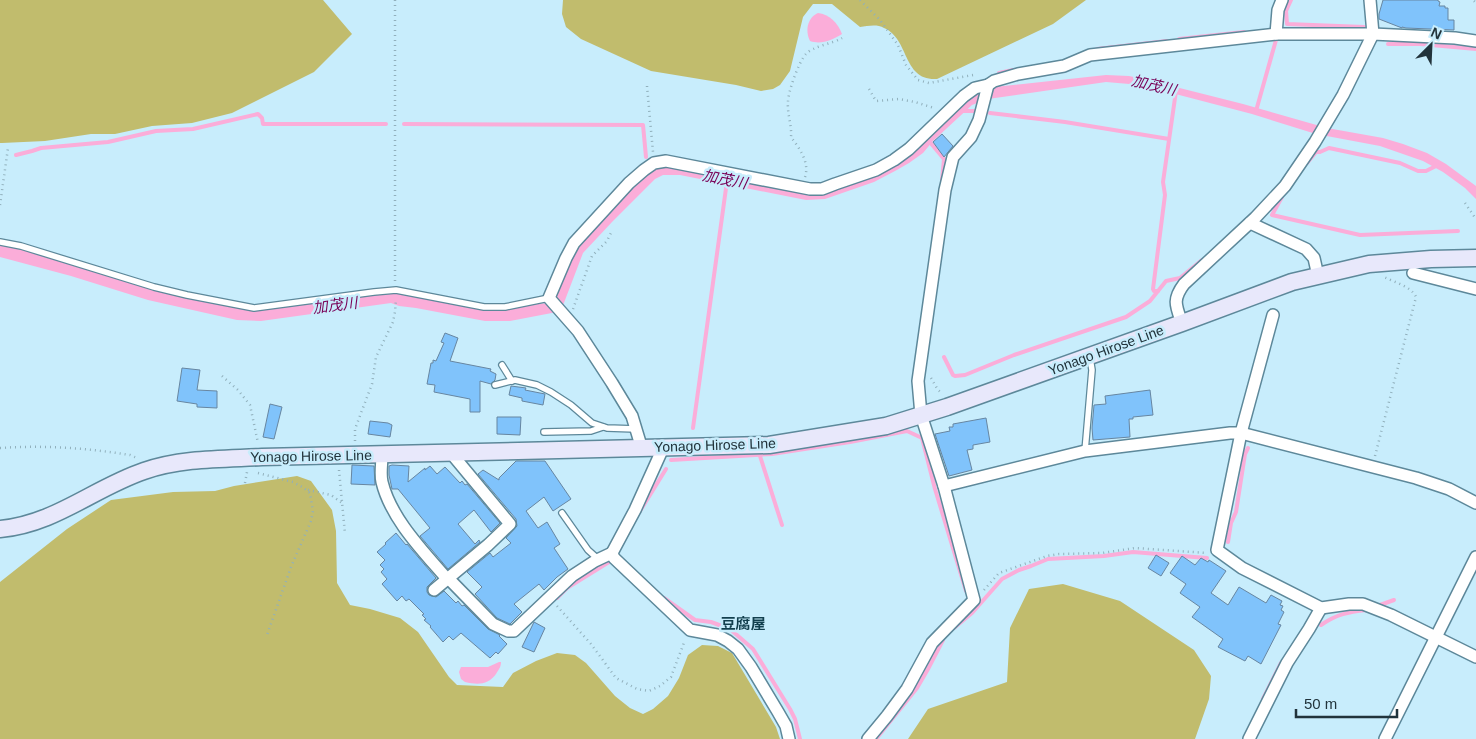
<svg xmlns="http://www.w3.org/2000/svg" width="1476" height="739" viewBox="0 0 1476 739" font-family="Arial,'Noto Sans JP',sans-serif">
	<style>
		.green { fill: #c1bc6d }
		.water { fill: #fbadd9 }
		.lines { fill: none; stroke-linecap: round; stroke-linejoin: round }
		.stream { stroke: #fbadd9; stroke-width: 4 }
		.building { fill: #80c3fb; stroke: #6786a1 }
		.lane-casing { stroke: #5d889a; stroke-width: 8 }
		.street-casing { stroke: #5d889a; stroke-width: 14 }
		.secondary-casing { stroke: #5d889a; stroke-width: 19 }
		.path { stroke: #91b0bc; stroke-width: 2.5; stroke-dasharray: 1 4; stroke-linecap: butt }
		.lane { stroke: #fff; stroke-width: 5.5 }
		.street { stroke: #fff; stroke-width: 11 }
		.secondary { stroke: #e8e8fb; stroke-width: 16 }
		.labels { text-anchor: middle; dominant-baseline: central; stroke-width: 5; stroke-linejoin: round; paint-order: stroke }
		.street-label { font-size: 14px; fill: #21333b; stroke: #c8edfc }
		.water-label { font-size: 15px; font-style: italic; fill: #790257; stroke: #c8edfc }
		.neighbourhood-label { font-size: 15px; font-weight: bold; fill: #123f4e; stroke: #c8edfc }
	</style>
	<rect width="100%" height="100%" fill="#c8edfc"/>
	<g class="green">
		<path d="M0 0H323L352 34 314 72 232 113 192 123 152 126 115 134H91L45 141 2 143H0Z"/>
		<path d="M563 0H1086L1053 24 937 79C902 81 910 39 884 28 877 24 868 26 860 27L832 4H813L803 17 790 71 780 85 773 89 761 91 736 85 651 71 581 39 566 27 562 14Z"/>
		<path d="M297 476 311 481 332 510 336 531 337 583 350 605 370 609 400 618 418 632 449 677 457 685 503 687 513 673 536 661 557 653 575 655 586 663 615 696 630 708 643 714 653 709 668 696 679 678 688 655 702 645 718 646 732 653 776 727 780 739H0V582L67 529 111 500 173 492 215 491 234 486Z"/>
		<path d="M1063 584 1120 601 1194 650 1211 676 1209 699 1195 739H908L928 709 1007 682 1010 628 1029 589Z"/>
	</g>
	<g class="water">
		<path d="M818 13C829 14 838 23 842 34 832 40 821 45 810 41 805 31 807 18 818 13Z"/>
		<path d="M1106 75 1129 76 1144 79 1243 104 1327 128 1383 138 1403 144 1427 153 1446 164 1476 186V199L1465 188 1443 172 1423 161 1380 146 1316 134 1252 114 1141 85 1106 82 988 99 972 105 933 141 923 153 909 163 895 171 874 182 825 199 806 200 680 175H663L655 179 612 222 583 253 562 308 557 312 510 321H485L416 308 399 306 391 303 261 321 237 320 148 300 71 276 0 257V245L16 248 248 309 393 293 489 309 548 303 577 244 650 169 665 164 813 191 876 172 968 96 994 87Z"/>
		<path d="M499 662H501C501 667 499 669 496 674 488 685 478 685 465 682L461 679 459 672 461 667H488Z"/>
	</g>
	<g class="lines">
		<g class="stream">
			<path d="M1291 0 1286 11 1287 24 1364 27"/>
			<path d="M1179 39 1244 32"/>
			<path d="M1388 44H1420L1476 49"/>
			<path d="M1097 49 1167 41"/>
			<path d="M999 73 1013 70"/>
			<path d="M962 111H977"/>
			<path d="M1256 111 1276 40"/>
			<path d="M990 113 1065 122 1169 139"/>
			<path d="M404 124 643 125 646 157"/>
			<path d="M929 141 944 159 942 181"/>
			<path d="M16 155 32 151 41 148 108 142 156 131 193 129 258 114 262 118 263 124H386"/>
			<path d="M1307 163 1316 152H1320L1329 148 1400 163 1418 171H1426L1438 165"/>
			<path d="M1282 197 1272 215 1360 235 1458 231"/>
			<path d="M1158 291 1166 281 1180 278 1202 260"/>
			<path d="M944 357 953 375 955 376 965 375 1014 355 1126 317 1150 301 1158 291H1154L1153 289 1165 195 1163 182 1176 91"/>
			<path d="M693 428 727 181"/>
			<path d="M760 456 782 525"/>
			<path d="M671 460 772 454 850 442 907 431 922 438 935 489 966 591"/>
			<path d="M640 511 666 469"/>
			<path d="M1228 542 1231 523 1236 512 1245 454 1248 448"/>
			<path d="M557 598 567 588 609 562"/>
			<path d="M664 598 695 620 711 622 730 629 753 649 790 709 795 719 800 739"/>
			<path d="M1380 605 1394 600"/>
			<path d="M1321 625C1337 614 1348 612 1367 610"/>
			<path d="M954 628 972 613 1002 579 1019 570 1031 566 1048 559 1104 556 1133 552 1207 558"/>
			<path d="M1263 699 1281 663"/>
			<path d="M876 739 917 688 928 669 943 640"/>
		</g>
	</g>
	<g class="building">
		<path d="M1383 0H1438V1L1440 2 1439 6H1445V8H1448V20H1454V30L1406 28 1402 27V28L1379 19V14Z"/>
		<path d="M942 134 953 146 944 157 933 142Z"/>
		<path d="M445 333 458 338 450 361 491 369 490 371 496 374 495 380 491 384 480 381V412H470V399L434 392 435 385 427 384 431 363H433V360L436 361 444 343 441 342Z"/>
		<path d="M182 368 200 370 197 390 217 391V408L197 407V404L177 401Z"/>
		<path d="M511 386 526 388 525 390 545 394 543 405 522 401V398L509 395Z"/>
		<path d="M1150 390 1153 415 1133 417V419H1129L1130 437 1093 440 1092 428 1094 405 1106 404 1105 396Z"/>
		<path d="M270 404 282 407 274 439 263 437Z"/>
		<path d="M497 417H521L520 435 497 434Z"/>
		<path d="M986 418 990 442 973 445V449L967 450 972 470 949 476 935 434 950 431 949 427H953V424Z"/>
		<path d="M370 421 388 423 392 425 390 437 368 434Z"/>
		<path d="M516 461H545L571 499 553 511 544 497 526 511 538 528 547 522 560 544 554 548 568 569 557 577 544 590 539 584 514 604 522 612 510 624 497 618 475 594 482 587 467 572 490 553 493 557 511 543 506 538 517 526 516 519 478 474 483 470 499 480V478Z"/>
		<path d="M352 465 374 466 375 485 351 484Z"/>
		<path d="M392 465 409 466 408 482 425 468V470L430 466 437 474 445 467 460 483 462 481 465 485 467 484 500 523 491 532 474 510 458 524 475 544 479 540 480 542 448 569 420 536 430 528 398 489H392L389 475V466Z"/>
		<path d="M396 533 406 545 407 544 436 578 427 587V592L429 595 436 597 444 591 456 603 458 601 462 606 464 605 488 629 500 635 499 636 507 644 498 654 496 652 490 658 461 633 453 640 449 636 443 642 430 627 431 626 424 620 426 619 422 615 424 614 409 599 406 601 402 596 397 601 382 584 387 579 381 572 384 569 380 565 385 560 377 552 386 544 385 543Z"/>
		<path d="M1156 555 1169 563 1161 576 1148 568Z"/>
		<path d="M1182 556 1195 565 1201 558 1208 562 1209 560 1226 571 1211 593 1228 605 1239 587 1266 603 1271 595 1282 601 1280 605 1283 606 1281 610 1284 612 1278 624 1281 625 1261 664 1248 656 1245 661 1218 647 1223 639 1192 617 1200 607 1180 593 1186 584 1170 573Z"/>
		<path d="M534 622 545 628 534 652 522 647Z"/>
	</g>
	<g class="lines">
		<g class="lane-casing">
			<g id="lane">
				<path d="M0 242 21 246 154 287 187 295 254 308 374 292 396 290 484 307H505L549 298"/>
				<path d="M502 365 512 381"/>
				<path d="M495 385 515 380 537 385 551 392 571 405 592 423 607 428 636 429"/>
				<path d="M544 432 591 431 603 427"/>
				<path d="M1085 451 1092 370 1090 358"/>
				<path d="M562 513 588 550 598 559"/>
			</g>
		</g>
		<g class="street-casing">
			<g id="street">
				<path d="M1276 34 1278 10 1282 0"/>
				<path d="M1250 223 1306 249 1314 258 1318 276"/>
				<path d="M1413 273 1476 289"/>
				<path d="M1273 315 1241 433 1217 550 1242 568 1321 608 1349 604H1363L1391 615 1476 657"/>
				<path d="M1182 323C1176 306 1172 300 1184 284L1255 218 1285 186 1315 142 1343 95 1373 34 1370 0"/>
				<path d="M663 448 635 510 612 553 614 558 690 630 717 635 728 641 738 649 751 667 778 712 786 726 789 739"/>
				<path d="M642 449 632 416 612 383 578 331 549 298 566 258 574 243 629 183 644 170 654 163 666 161 810 189H822L835 184 876 170 894 160 909 149 964 96 975 88 988 85 994 81 1018 74 1064 66 1090 55 1276 34H1373L1455 38 1476 41"/>
				<path d="M382 455C382 463 380 474 382 482 391 519 423 551 447 579"/>
				<path d="M944 486 1085 451 1230 433H1241L1416 478 1449 489 1476 503"/>
				<path d="M448 578 493 624 508 631H514L572 576 595 561 612 553"/>
				<path d="M434 590 488 545 510 524 451 453"/>
				<path d="M868 739 887 716 907 689 932 643 974 600 944 486 921 415 918 381 945 190 953 157 971 137 979 120 988 85"/>
				<path d="M1249 739 1287 663 1309 629 1321 608"/>
				<path d="M1385 739C1415 678 1446 618 1476 557"/>
			</g>
		</g>
		<g class="secondary-casing">
			<path id="secondary" d="M0 529C55 524 94 488 144 471 181 458 223 459 262 457L769 445 886 426 947 407 1182 323 1292 282 1369 264 1431 259 1476 258"/>
		</g>
		<g class="path">
			<path d="M860 0 880 20 898 45 906 65 918 80 929 83 973 75"/>
			<path d="M1474 1 1476 3"/>
			<path d="M647 86 653 152"/>
			<path d="M869 89 876 101 899 99 915 102 934 108"/>
			<path d="M805 177C810 162 799 148 791 137 792 125 787 114 788 102 788 92 799 61 806 54 813 46 832 44 842 38"/>
			<path d="M1465 203 1476 219"/>
			<path d="M0 205 8 148"/>
			<path d="M395 281V0"/>
			<path d="M573 309 592 256 607 241 611 233"/>
			<path d="M222 376 238 390 250 405 258 443"/>
			<path d="M931 378 938 390 942 393"/>
			<path d="M355 441V429L372 384 376 357 393 322 395 312 396 299"/>
			<path d="M0 448C44 445 87 448 130 455L137 458"/>
			<path d="M1375 456 1416 297C1412 287 1394 282 1384 277"/>
			<path d="M339 470 345 534"/>
			<path d="M258 473 293 482 304 488 310 493 313 511 311 521 291 567 267 635"/>
			<path d="M245 483 247 472"/>
			<path d="M308 490 331 495 342 503"/>
			<path d="M984 590 999 573 1047 556 1059 554 1102 553 1135 548 1207 553"/>
			<path d="M557 606 591 644 616 678 637 689 649 691 660 686 671 677 685 640"/>
		</g>
		<use href="#lane" class="lane"/>
		<use href="#street" class="street"/>
		<use href="#secondary" class="secondary"/>
	</g>
	<g class="labels">
		<g class="street-label">
			<text transform="translate(1106 350) rotate(-20)">Yonago Hirose Line</text>
			<text transform="translate(715 445) rotate(-2)">Yonago Hirose Line</text>
			<text transform="translate(311 456) rotate(-1)">Yonago Hirose Line</text>
		</g>
		<g class="water-label">
			<text transform="translate(1154 85) rotate(13)">加茂川</text>
			<text transform="translate(725 179) rotate(11)">加茂川</text>
			<text transform="translate(335 305) rotate(-7)">加茂川</text>
		</g>
		<g class="neighbourhood-label">
			<text x="743" y="623">豆腐屋</text>
		</g>
	</g>
	<g transform="translate(1431 45) rotate(24)" stroke="#c8edfc" stroke-width="4" paint-order="stroke">
	<path d="M0-4L9 19L0 12L-9 19Z" fill="#21333b"/>
	<text y="-8" font-size="14" font-weight="bold" text-anchor="middle" fill="#21333b">N</text>
	</g>
	<path d="M1296 709v8h101v-8" fill="none" stroke="#21333b" stroke-width="2.5"/>
	<text x="1304" y="709" font-size="15" fill="#21333b" stroke="#c8edfc" stroke-width="4" paint-order="stroke">50 m</text>
</svg>
